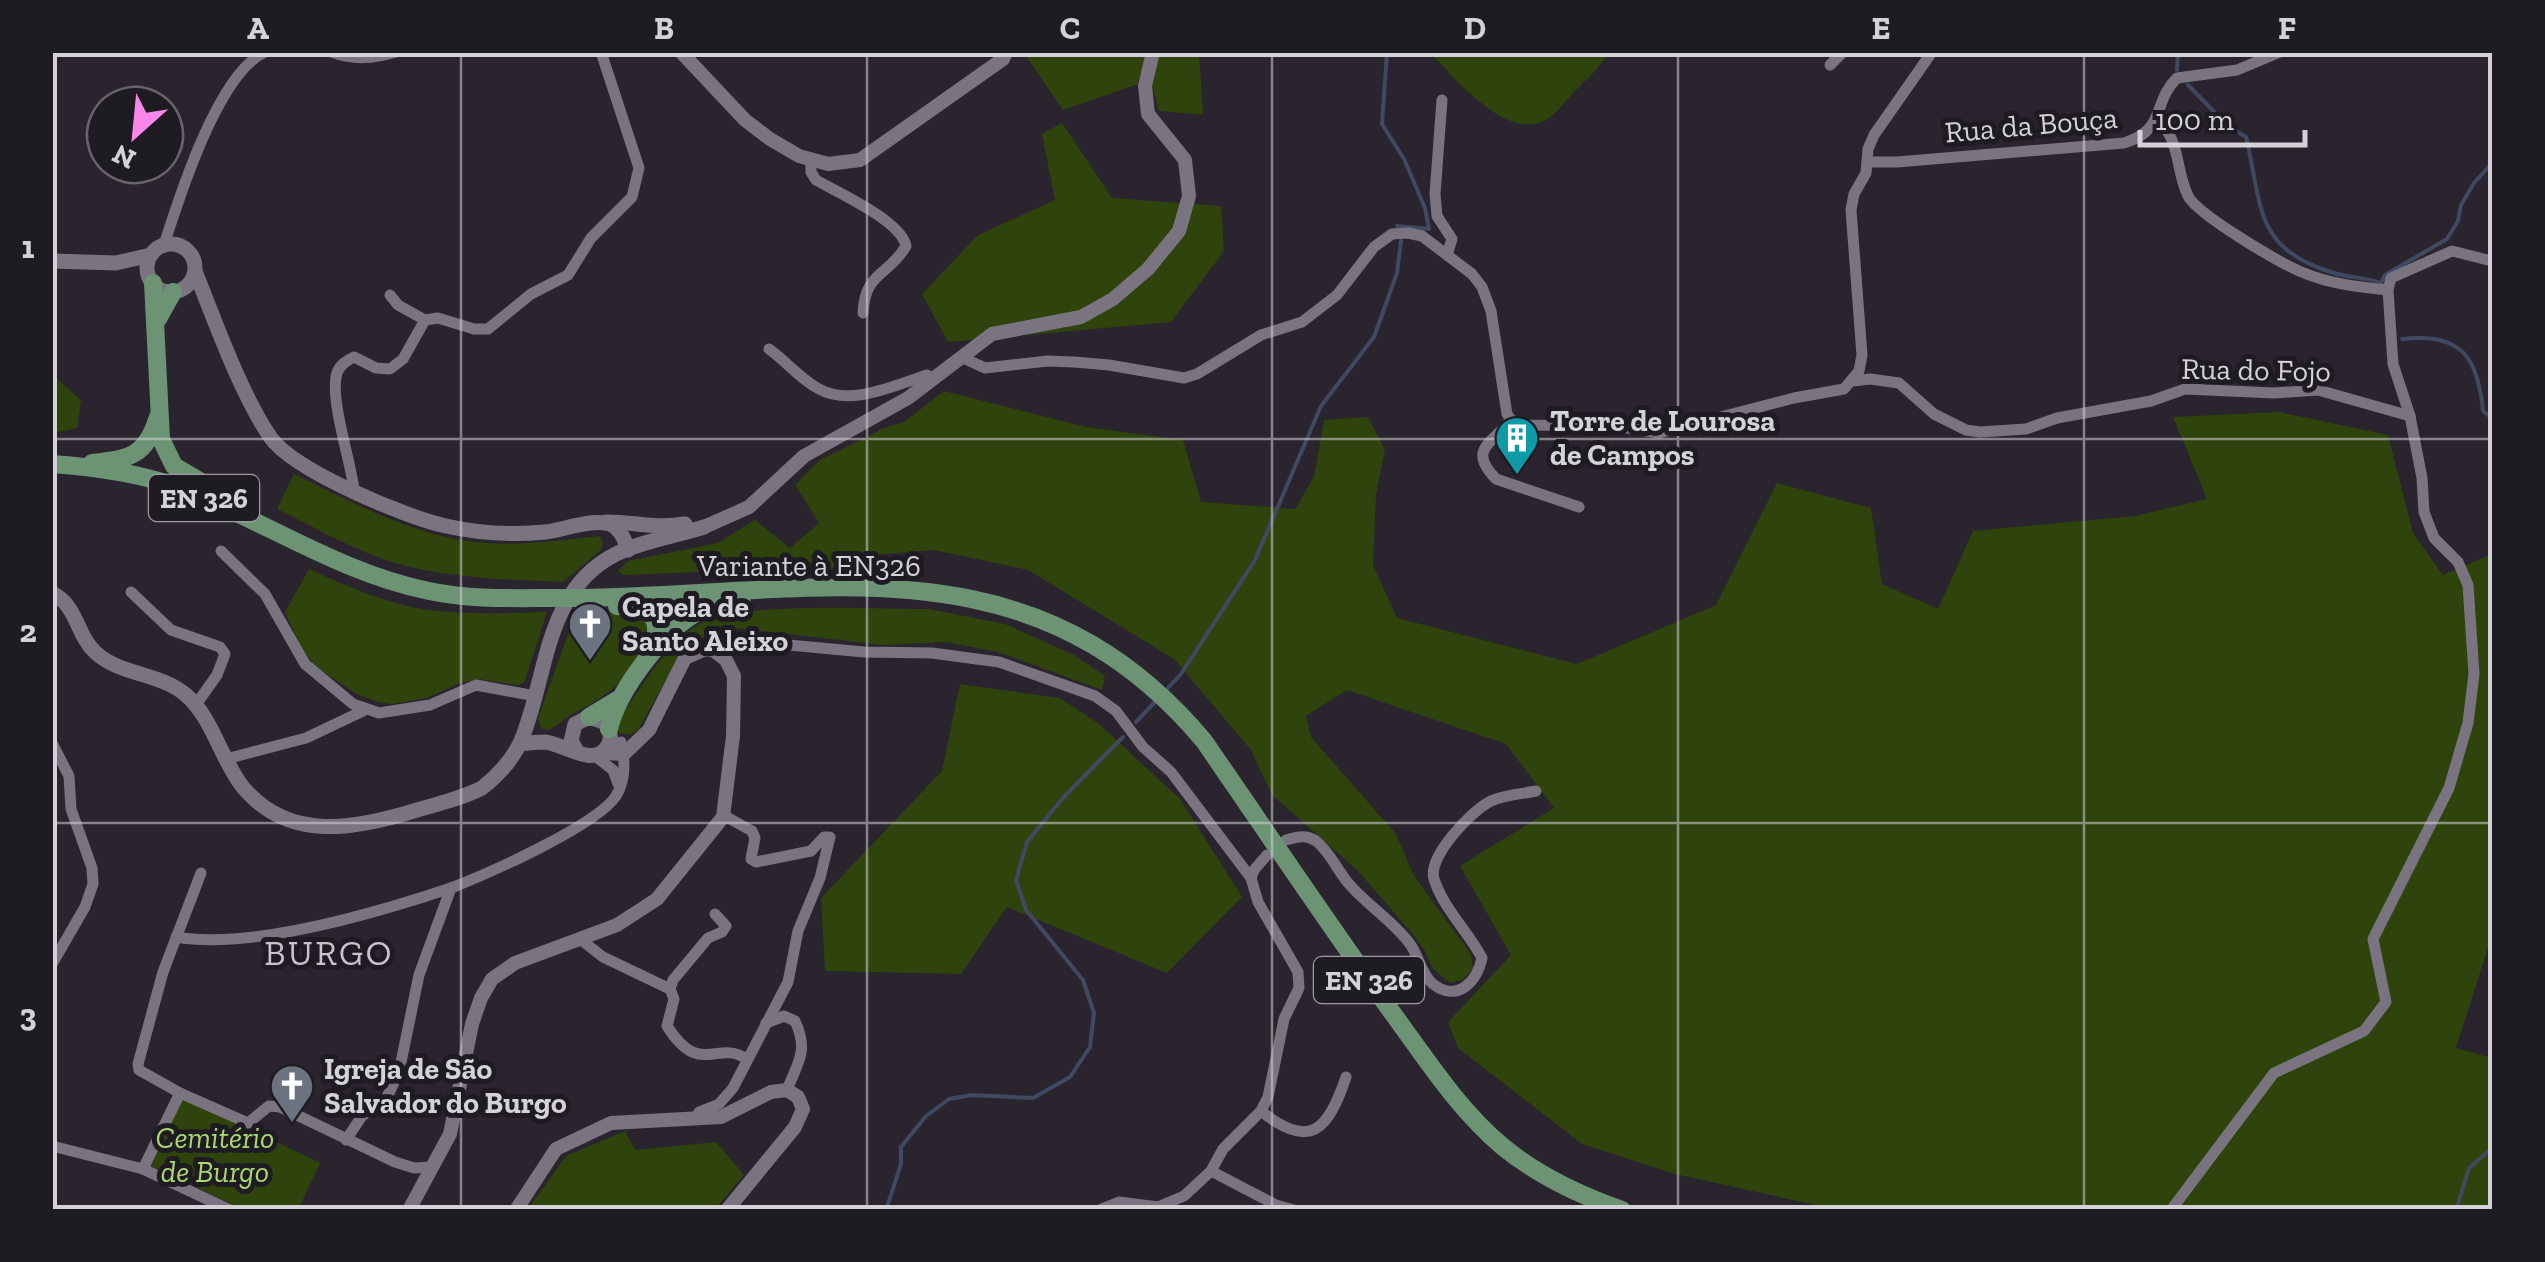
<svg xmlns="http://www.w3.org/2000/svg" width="2545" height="1262" viewBox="0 0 2545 1262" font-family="'Zilla Slab',serif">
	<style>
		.green { fill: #2f430d }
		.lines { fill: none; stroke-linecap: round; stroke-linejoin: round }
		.stream { stroke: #404961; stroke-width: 4 }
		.minor { stroke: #7a7480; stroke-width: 11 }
		.tertiary { stroke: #7a7480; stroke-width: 14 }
		.secondary { stroke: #7a7480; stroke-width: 15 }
		.primary { stroke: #6c9474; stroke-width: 18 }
		.grid { fill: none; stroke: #d4d1d7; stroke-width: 2.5; stroke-opacity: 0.55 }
		.labels { text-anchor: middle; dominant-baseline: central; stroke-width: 10; stroke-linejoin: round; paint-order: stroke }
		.shield { fill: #1f1b23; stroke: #9e9aa1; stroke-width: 2.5 }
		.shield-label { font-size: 28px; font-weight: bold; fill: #d4d1d7 }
		.street-label { font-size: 30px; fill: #d4d1d7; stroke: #1f1b23 }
		.poi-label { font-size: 30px; font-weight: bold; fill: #d4d1d7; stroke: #1f1b23; text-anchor: start }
		.park-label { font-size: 30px; font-style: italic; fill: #acd96c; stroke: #1f1b23 }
		.quarter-label { font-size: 35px; letter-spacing: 2.5px; fill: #c8c1ce; stroke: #1f1b23 }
		.neatline { fill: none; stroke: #d4d1d7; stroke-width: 4 }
		.grid-label { font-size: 32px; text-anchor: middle; font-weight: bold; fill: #d4d1d7 }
	</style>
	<rect width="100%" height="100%" fill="#29242d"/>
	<g class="green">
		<path d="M1024 53H1147L1138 84 1063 110Z"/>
		<path d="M1159 53H1199L1203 115 1159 111 1152 86Z"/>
		<path d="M1430 53H1608C1598 70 1586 80 1572 94 1564 103 1555 116 1544 121 1505 140 1455 78 1430 53Z"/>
		<path d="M1062 123 1112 198 1221 206 1224 251 1171 322 948 342 922 294 978 235 1055 200 1042 134Z"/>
		<path d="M52 374 81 400 77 428 53 433Z"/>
		<path d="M944 391 1086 427 1183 440 1201 502 1295 509 1314 477 1324 420 1368 417 1385 450 1376 495 1373 565 1397 618 1577 664 1716 605 1777 483 1871 508 1882 584 1938 609 1973 531 2135 516 2207 499 2173 417 2279 412 2388 435 2413 533 2443 575 2492 554V935L2456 1048 2492 1058V1209H1822L1807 1203 1675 1174 1582 1144 1458 1048 1448 1022 1511 955 1460 866 1554 808 1506 744 1347 690 1306 716 1311 737 1396 834 1414 876 1471 954 1473 969 1462 980 1450 983 1432 968 1425 951 1411 932 1357 870 1272 795 1251 750 1174 659 1028 570 934 550 873 555 819 573 746 570 623 575 618 571 628 561 718 543 755 520 790 548 819 523 795 485 820 460 884 428 904 422Z"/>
		<path d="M294 474C352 502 411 535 476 542 517 547 559 540 600 536L603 542 601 550 563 582C500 579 437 579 377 557 343 544 310 525 277 509Z"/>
		<path d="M309 569C346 586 388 604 429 610 468 615 508 613 547 612L524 683 517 685 479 679 457 684 427 698 391 704 377 702 355 693 316 667 301 648 285 612Z"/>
		<path d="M929 609 1005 624 1074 655 1105 676 1102 690 998 652 946 642 883 645 718 626C677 653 662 689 638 730L629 735 619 733 616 724C638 693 666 643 699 624 737 601 879 609 929 609Z"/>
		<path d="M590 610 631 613 648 619C644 671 617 690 574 713 565 718 558 726 548 730L541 728 538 718 575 615Z"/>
		<path d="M960 684 1060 698 1098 723 1180 799 1242 897 1167 973 1007 907 961 974 825 971 821 898 942 771Z"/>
		<path d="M183 1097 320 1163 298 1210 242 1209 151 1166Z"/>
		<path d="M625 1131 635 1150 716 1142 744 1175 715 1209H528L566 1156Z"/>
	</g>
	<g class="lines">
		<g class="stream">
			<path d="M1387 52 1382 124 1404 159 1425 208 1429 229 1397 226"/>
			<path d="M2177 70 2178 52"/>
			<path d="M2188 85 2228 126 2246 137C2263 207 2253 249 2334 273 2349 278 2366 277 2381 283L2385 275 2447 239 2458 221 2461 205 2474 183 2492 163"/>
			<path d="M2402 339C2461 332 2478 357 2483 411L2492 418"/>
			<path d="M1168 688 1181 674 1255 560 1321 406 1374 337 1397 273 1401 241"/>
			<path d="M1136 722 1154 703"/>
			<path d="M886 1210 901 1164V1147L926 1116 949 1099 972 1095 1033 1098 1070 1077 1090 1047 1094 1013 1083 980 1026 910 1016 880 1027 842 1062 799 1123 737"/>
			<path d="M2456 1210 2469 1168 2492 1148"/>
		</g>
		<g class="minor">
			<path d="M331 52C354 60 372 59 396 52"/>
			<path d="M1830 65 1843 52"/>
			<path d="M1442 100 1435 194 1437 216 1452 239 1447 255"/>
			<path d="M2157 119C2181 140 2175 169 2188 196 2198 215 2281 264 2304 273 2330 284 2360 287 2388 290"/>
			<path d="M811 159V172L816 180C839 193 901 221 906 246 889 276 865 271 863 313"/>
			<path d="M1867 162H1897L2124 143C2167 130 2152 102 2177 78L2237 70 2280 52"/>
			<path d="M164 245C179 198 218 73 265 52"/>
			<path d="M390 295 398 305 425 320"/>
			<path d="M769 349C786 361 800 379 819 389 851 407 895 385 927 375L933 379"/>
			<path d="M961 357 985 368 1048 361 1074 362 1109 365 1184 378 1197 374 1261 335 1302 322 1337 295 1374 247 1392 234 1408 233 1422 236 1472 274 1482 287 1491 311 1507 414 1511 420 1525 425 1615 426 1659 433 1794 398 1844 389 1859 371 1862 355 1851 210 1854 194 1866 173 1868 149 1874 135 1932 52"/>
			<path d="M1853 381 1870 379 1899 383 1934 414 1966 430 1980 432 2026 429 2057 418 2151 401 2185 389 2274 393 2318 390 2410 416"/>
			<path d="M1511 420C1492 444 1467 449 1496 479L1579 507"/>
			<path d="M354 490C351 461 329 398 337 373 339 366 347 360 354 357L376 368 390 369 403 359 425 320 438 318 474 329H488L531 294 568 275 591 238 632 197 639 168 601 52"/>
			<path d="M221 551 265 594 305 664 353 704 379 713 430 705 476 685 535 696"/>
			<path d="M131 592 171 630 220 647 225 654 217 675 195 706"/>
			<path d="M713 650 722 642 735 640 864 652 932 653 999 662 1095 696 1116 711 1143 747 1171 772 1251 878"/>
			<path d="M52 743 69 776 71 809 92 868 93 884 85 907 52 964"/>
			<path d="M595 756 613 770 618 784"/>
			<path d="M226 759 306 738 365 710"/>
			<path d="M1286 840C1297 837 1306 834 1316 841 1329 851 1338 871 1349 884 1367 905 1393 921 1410 944 1419 956 1421 974 1433 984 1457 1003 1477 982 1482 958 1468 931 1443 908 1434 879 1427 857 1472 810 1491 801 1504 795 1522 794 1536 791"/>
			<path d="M201 873 163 972 138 1064 139 1070 180 1093 248 1123 269 1106 280 1107 395 1162 414 1168 432 1167"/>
			<path d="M715 914 726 926 722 932 708 938 673 980 670 989 674 999 667 1026C700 1078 716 1039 747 1059"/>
			<path d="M176 937C251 950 379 912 451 888"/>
			<path d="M580 939 603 957 670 989"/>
			<path d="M766 1023 784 1016 795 1021C809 1051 798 1062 787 1090"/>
			<path d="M1261 1111C1311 1152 1329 1128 1346 1077"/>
			<path d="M696 1119 699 1112 719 1104 733 1088 788 982 798 931 820 878 830 837H824L811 851 756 862 751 859 755 838 752 831 723 815"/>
			<path d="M346 1140 362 1116 386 1099 399 1072 419 975 451 888C487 874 596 826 616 796 626 780 625 759 621 742"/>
			<path d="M52 1146 143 1169 230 1210"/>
			<path d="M143 1169 180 1093"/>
			<path d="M1211 1171 1276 1205 1294 1210"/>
			<path d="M1099 1210 1119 1202 1158 1207 1184 1196 1211 1171 1223 1149 1261 1111 1268 1097 1284 1019 1299 988 1298 972 1258 902 1251 878 1254 870 1267 855"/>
			<path d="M2171 1210 2274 1073 2364 1031 2386 1002 2373 939 2449 788 2468 723 2474 674 2468 585 2458 562 2434 538 2424 512 2422 478 2410 416 2393 364 2388 290 2391 278 2452 251 2492 261"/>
		</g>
		<g class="tertiary">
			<path d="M681 52 745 120 770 139 799 156 828 164 860 160 1003 59 1006 52"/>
			<path d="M704 527 749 507 804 456 908 398 992 334 1081 317 1113 299 1148 269 1179 231 1189 196 1185 160 1148 114 1145 86 1153 52"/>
			<path d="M409 1210 450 1134 472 1024 481 998 492 979 515 963 617 925 657 899 723 817 733 736 734 676 726 660 713 650 705 649 685 658 649 730 624 754 603 753"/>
			<path d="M516 1210 556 1149 611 1123 721 1117 771 1092 787 1090 798 1097 803 1109 795 1127 727 1210"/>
		</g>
		<g class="secondary">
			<circle cx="171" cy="268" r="24"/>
			<path d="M52 261 116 263 151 255"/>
			<path d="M195 271C214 319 242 397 271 438 295 471 405 517 446 526 477 533 514 535 545 532 563 530 587 520 605 523 618 524 625 539 628 550"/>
			<path d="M606 522C637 522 653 529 685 524"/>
			<path d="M52 593C78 606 76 635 96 653 120 675 161 673 186 695 212 717 221 759 242 786 288 843 356 829 417 810 439 804 462 798 482 788 497 776 513 759 521 741 548 676 544 590 616 554 642 541 676 536 704 527"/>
			<path d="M520 744C528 743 537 742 545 742 564 744 594 768 607 747 613 738 610 732 606 723L589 717 575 724 571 741 577 751"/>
		</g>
		<g class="primary">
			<path d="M153 283 161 439 174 466 220 493"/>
			<path d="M158 319 173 292"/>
			<path d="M92 463C130 459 146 456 158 417"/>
			<path d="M52 464C92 467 134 472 171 485 260 517 336 572 429 591 471 600 514 598 557 598 799 600 1024 526 1204 741 1266 831 1327 922 1391 1011 1425 1057 1457 1108 1502 1146 1537 1175 1579 1195 1622 1210"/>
			<path d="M617 606C649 609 665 615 651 650"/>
			<path d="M589 717 619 699"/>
			<path d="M609 729C618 690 665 627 702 610 715 605 728 604 742 603"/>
		</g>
	</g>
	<path class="grid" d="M461 52V1210M867 52V1210M1272 52V1210M1678 52V1210M2084 52V1210M52 439H2492M52 823H2492"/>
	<defs>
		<g id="building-pin" transform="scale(2.25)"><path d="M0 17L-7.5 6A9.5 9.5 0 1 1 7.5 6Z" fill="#0f9aa8" stroke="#1f1b23"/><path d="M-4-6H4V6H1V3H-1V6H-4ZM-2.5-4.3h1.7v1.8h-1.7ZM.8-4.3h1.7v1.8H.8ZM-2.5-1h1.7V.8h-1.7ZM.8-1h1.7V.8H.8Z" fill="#fff"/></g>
		<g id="church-pin" transform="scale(2.25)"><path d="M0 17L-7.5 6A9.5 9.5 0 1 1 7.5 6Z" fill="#6b7280" stroke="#1f1b23"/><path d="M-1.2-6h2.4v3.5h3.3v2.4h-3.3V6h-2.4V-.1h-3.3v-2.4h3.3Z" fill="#fff"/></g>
	</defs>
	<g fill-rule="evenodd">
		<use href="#building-pin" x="1517" y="438"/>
		<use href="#church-pin" x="590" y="624"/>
		<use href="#church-pin" x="292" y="1086"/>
	</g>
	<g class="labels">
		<g class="shield">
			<rect x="149" y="475" width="110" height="46" rx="8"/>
			<rect x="1314" y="957" width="110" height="46" rx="8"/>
		</g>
		<g class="shield-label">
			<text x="204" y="498">EN 326</text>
			<text x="1369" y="980">EN 326</text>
		</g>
		<g class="street-label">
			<text transform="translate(2031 125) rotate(-5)">Rua da Bouça</text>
			<text transform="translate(2256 370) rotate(1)">Rua do Fojo</text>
			<text x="809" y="566">Variante à EN326</text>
		</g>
		<g class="poi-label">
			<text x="1550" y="421">Torre de Lourosa<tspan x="1550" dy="34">de Campos</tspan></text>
			<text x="622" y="607">Capela de<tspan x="622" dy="34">Santo Aleixo</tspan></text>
			<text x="324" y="1069">Igreja de São<tspan x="324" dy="34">Salvador do Burgo</tspan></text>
		</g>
		<g class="park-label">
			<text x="215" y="1138">Cemitério<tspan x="215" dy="34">de Burgo</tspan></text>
		</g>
		<g class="quarter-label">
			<text x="329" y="953">BURGO</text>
		</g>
	</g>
	<rect width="2545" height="1262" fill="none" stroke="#1f1b23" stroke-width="110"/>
	<g transform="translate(135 135) rotate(207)"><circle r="48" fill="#1f1b23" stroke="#67646b" stroke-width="2.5"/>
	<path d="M0-8L18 38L0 25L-18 38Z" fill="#f987e9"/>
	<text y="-15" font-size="28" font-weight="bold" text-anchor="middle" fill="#d4d1d7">N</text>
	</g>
	<path d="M2140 130v15h165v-15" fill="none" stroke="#d4d1d7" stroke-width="5"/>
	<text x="2155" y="130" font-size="30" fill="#d4d1d7" stroke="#1f1b23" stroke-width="8" paint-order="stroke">100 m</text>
	<rect x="55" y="55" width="2435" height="1152" class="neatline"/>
	<g class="grid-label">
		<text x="258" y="39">A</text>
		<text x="664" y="39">B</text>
		<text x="1070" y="39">C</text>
		<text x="1475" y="39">D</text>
		<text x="1881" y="39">E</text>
		<text x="2287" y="39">F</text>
		<text x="28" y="258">1</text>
		<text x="28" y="642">2</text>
		<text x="28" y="1026">3</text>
	</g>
</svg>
